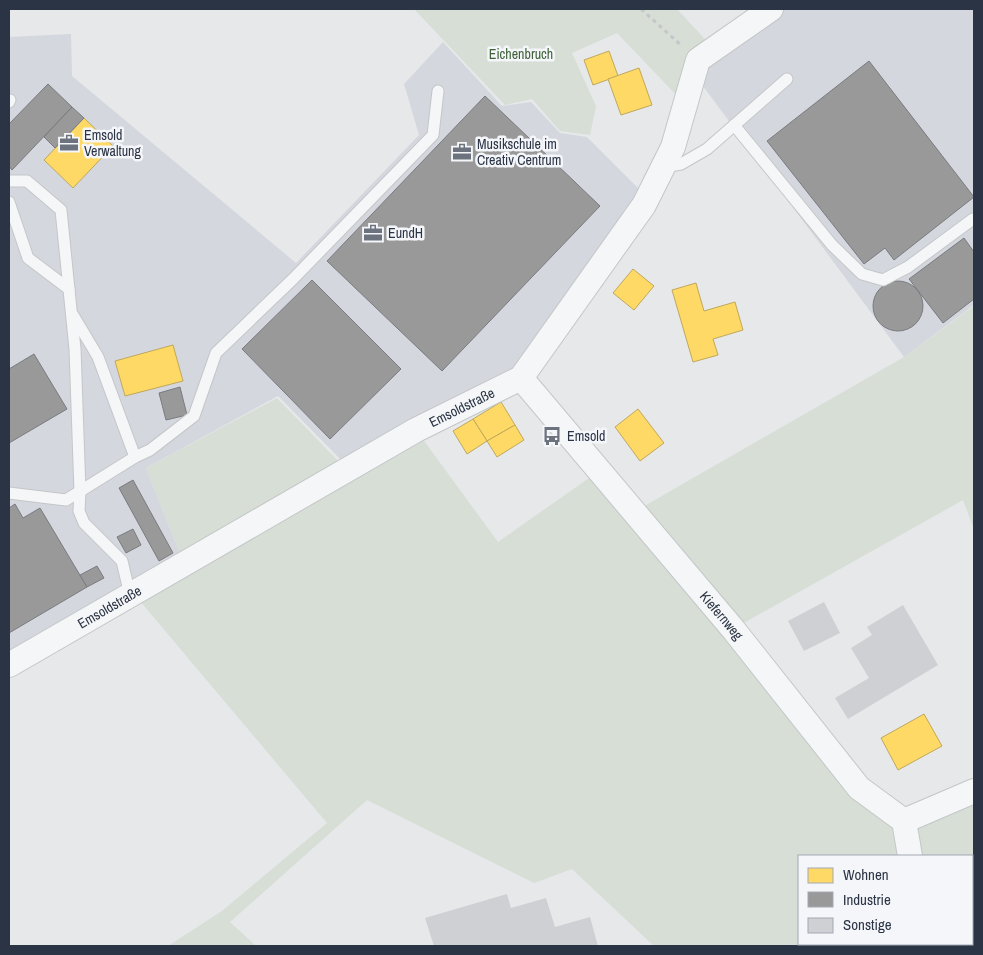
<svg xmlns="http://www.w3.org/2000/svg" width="983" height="955" viewBox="0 0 983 955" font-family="'Archivo Narrow',sans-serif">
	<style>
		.built { fill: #d4d7dd }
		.green { fill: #d6ded6; fill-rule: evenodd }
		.homes { fill: #ffd966; stroke: #bfa85c }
		.industry { fill: #999; stroke: #787b80 }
		.building { fill: #ced0d3 }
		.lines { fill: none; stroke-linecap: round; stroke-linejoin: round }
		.service-casing { stroke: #c4c6c8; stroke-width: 13 }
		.minor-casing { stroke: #c4c6c8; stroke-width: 26 }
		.path { stroke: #c5c6ca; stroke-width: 3; stroke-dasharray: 4 4; stroke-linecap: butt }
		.service { stroke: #f5f6f7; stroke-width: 11 }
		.minor { stroke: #f5f6f7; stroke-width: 24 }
		.labels { text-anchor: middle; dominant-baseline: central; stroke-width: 5; stroke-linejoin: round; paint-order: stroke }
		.park-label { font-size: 14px; fill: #3f6138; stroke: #f4f6f9 }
		.poi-label { font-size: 14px; fill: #2b3445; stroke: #f4f6f9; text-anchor: start }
		.street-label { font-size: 14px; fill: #2b3445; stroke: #f4f6f9 }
	</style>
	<rect width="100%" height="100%" fill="#e6e8ea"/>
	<g class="built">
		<path d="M771 9H974V305L904 357 694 74Z"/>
		<path d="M71 34 72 76 296 263 419 135 404 84 443 42 502 106 531 102 560 133 587 137 645 195 518 376 348 467 278 396 146 468 183 561 9 661V37Z"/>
	</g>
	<g class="green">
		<path d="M414 9H677L714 49 685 104 617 33 572 53 596 106 590 135 560 131 532 99 505 105Z"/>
		<path d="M974 306V529L963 500 733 629 903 821 974 791V946H654L572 869 534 883 367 800 230 922 256 946H168L222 911 327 823 140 601 416 430 498 542 599 471 634 512 904 357ZM799 856H972V944H799Z"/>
		<path d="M277 398 345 468 183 561 146 468Z"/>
	</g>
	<g class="homes">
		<path d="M609 51 618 76 593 85 584 60Z"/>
		<path d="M639 68 652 105 621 115 608 79Z"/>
		<path d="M84 118 113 146 73 188 44 160Z"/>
		<path d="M633 269 654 286 634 310 613 293Z"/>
		<path d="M696 283 704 311 735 302 743 330 713 339 718 355 693 362 672 290Z"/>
		<path d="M173 345 183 381 125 396 115 361Z"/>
		<path d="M501 402 515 425 487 441 473 419Z"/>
		<path d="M638 409 664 443 640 461 615 427Z"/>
		<path d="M473 419 487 441 467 454 453 431Z"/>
		<path d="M515 425 524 440 497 457 487 441Z"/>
		<path d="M924 714 942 746 898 770 881 738Z"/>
	</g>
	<g class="industry">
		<path d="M869 61 974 197 894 260 885 248 864 264 767 141Z"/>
		<path d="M48 84 72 107 12 170 9 166V124Z"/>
		<path d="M485 96 600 206 442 371 327 261Z"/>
		<path d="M72 107 84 118 55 148 44 137Z"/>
		<path d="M964 238 974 252V299L943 323 909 279Z"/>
		<path d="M312 280 401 369 330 439 242 349Z"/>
		<circle cx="898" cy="306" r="25"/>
		<path d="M34 354 67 409 9 443V369Z"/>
		<path d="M180 387 187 415 166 420 159 393Z"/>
		<path d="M133 480 173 553 159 561 119 488Z"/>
		<path d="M15 504 23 518 40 508 87 587 9 633V508Z"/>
		<path d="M133 529 141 545 126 553 117 537Z"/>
		<path d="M97 566 104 578 87 587 80 575Z"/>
	</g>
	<g class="building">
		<path d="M824 602 840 633 804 651 788 621Z"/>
		<path d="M903 605 938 665 848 719 835 698 869 678 851 648 872 635 867 627Z"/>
		<path d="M507 894 511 908 546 898 555 927 590 917 598 946H434L425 918Z"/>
	</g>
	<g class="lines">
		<g class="service-casing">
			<g id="service">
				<path d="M9 102 10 100"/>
				<path d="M734 125 832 245 862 274 883 280 908 267 973 219"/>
				<path d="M664 167 681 164 707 149 787 79"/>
				<path d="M9 181H27L61 210 75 349 80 492 79 511 84 523 122 561 130 595"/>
				<path d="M9 202 28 258 69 289"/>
				<path d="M73 315 98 357 135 457"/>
				<path d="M9 493 66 500 135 457 150 450 194 416 216 353 293 279 433 135 438 91"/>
			</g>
		</g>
		<g class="minor-casing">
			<g id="minor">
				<path id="s1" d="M521 378 733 629 859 788 904 821 910 856"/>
				<path id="s2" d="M9 665 416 430 521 378 644 205 673 147 698 60 771 9"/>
				<path d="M904 821 974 791"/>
				<path d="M892 946V944"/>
			</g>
		</g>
		<path class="path" d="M641 9 682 46"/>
		<use href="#service" class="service"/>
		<use href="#minor" class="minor"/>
	</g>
	<defs>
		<g id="office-bare" transform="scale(1.5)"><path d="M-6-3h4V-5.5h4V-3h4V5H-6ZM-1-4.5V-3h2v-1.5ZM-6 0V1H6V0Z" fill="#6c737f" stroke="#f4f6f9" stroke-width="2.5" paint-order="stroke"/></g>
		<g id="bus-bare" transform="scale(1.5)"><path d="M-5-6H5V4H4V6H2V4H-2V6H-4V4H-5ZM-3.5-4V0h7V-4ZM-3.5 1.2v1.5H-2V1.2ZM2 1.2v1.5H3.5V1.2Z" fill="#6c737f" stroke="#f4f6f9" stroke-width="2.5" paint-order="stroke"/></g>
	</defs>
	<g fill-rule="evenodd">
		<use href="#office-bare" x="69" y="143"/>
		<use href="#office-bare" x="462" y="152"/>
		<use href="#office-bare" x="373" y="233"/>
		<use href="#bus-bare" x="552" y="436"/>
	</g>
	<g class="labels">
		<g class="park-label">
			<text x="521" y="54">Eichenbruch</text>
		</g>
		<g class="poi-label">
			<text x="84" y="135">Emsold<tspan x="84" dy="16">Verwaltung</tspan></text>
			<text x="477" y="144">Musikschule im<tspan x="477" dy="16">Creativ Centrum</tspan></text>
			<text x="388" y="233">EundH</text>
			<text x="567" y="436">Emsold</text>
		</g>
		<g class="street-label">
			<text stroke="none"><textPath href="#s2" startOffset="521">Emsoldstraße</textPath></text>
			<text stroke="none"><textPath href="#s2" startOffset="116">Emsoldstraße</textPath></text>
			<text stroke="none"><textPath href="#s1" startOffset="311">Kiefernweg</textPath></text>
		</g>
	</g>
	<rect width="983" height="955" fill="none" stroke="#2b3445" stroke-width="20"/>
	<rect x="798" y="855" width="175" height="90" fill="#f4f6f9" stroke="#a4a8b1"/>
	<rect x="808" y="868" width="25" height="15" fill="#ffd966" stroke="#a4a8b1"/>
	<text x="843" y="880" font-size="15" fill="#2b3445">Wohnen</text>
	<rect x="808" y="892" width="25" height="15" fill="#999999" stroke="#a4a8b1"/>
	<text x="843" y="905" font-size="15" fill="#2b3445">Industrie</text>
	<rect x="808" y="918" width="25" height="15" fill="#ced0d3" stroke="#a4a8b1"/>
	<text x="843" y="930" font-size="15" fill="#2b3445">Sonstige</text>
</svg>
